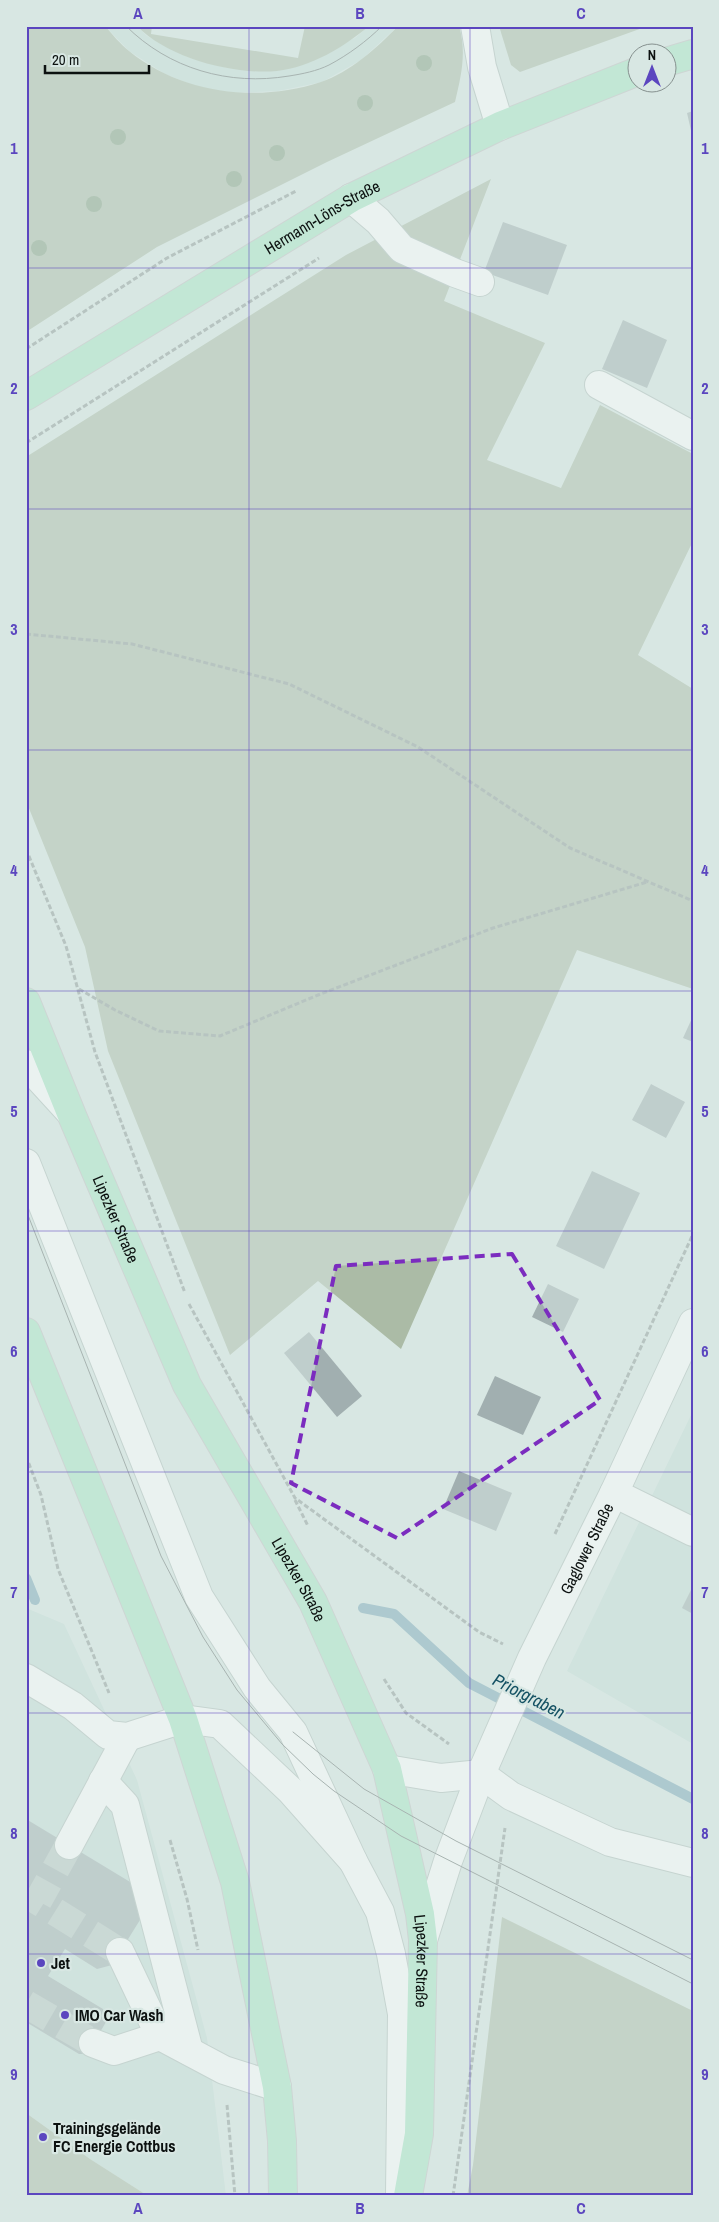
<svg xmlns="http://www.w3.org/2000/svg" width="719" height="2222" viewBox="0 0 719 2222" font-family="'Archivo Narrow',sans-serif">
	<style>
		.built { fill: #c5ddd7 }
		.green { fill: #abbba6 }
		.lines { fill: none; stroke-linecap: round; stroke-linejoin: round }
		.stream { stroke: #79a5b5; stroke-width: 10 }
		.building { fill: #a1afb0 }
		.minor-tunnel { stroke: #b9c7c3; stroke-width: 28; stroke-dasharray: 28 14; stroke-linecap: butt }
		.minor-casing { stroke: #afbdb9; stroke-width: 30 }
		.major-casing { stroke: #c0c1c1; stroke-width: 30 }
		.path { stroke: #8f9a98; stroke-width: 3; stroke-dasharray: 5 2.5; stroke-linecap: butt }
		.minor { stroke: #fff; stroke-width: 28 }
		.major { stroke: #a6e6c4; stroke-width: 28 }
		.tram { stroke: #6c7573; stroke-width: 1 }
		.tree { fill: #839d81 }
		.marked { fill: none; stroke: #7b2cbf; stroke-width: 4; stroke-dasharray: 10 6; stroke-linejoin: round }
		.grid { fill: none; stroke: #5b46bf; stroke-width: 1; stroke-opacity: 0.55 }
		.poi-dot { fill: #5b46bf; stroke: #d8e7e3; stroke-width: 2 }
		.labels { text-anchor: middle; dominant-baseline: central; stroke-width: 4.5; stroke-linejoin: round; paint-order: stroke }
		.street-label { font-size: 16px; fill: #0c1110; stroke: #d8e7e3 }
		.poi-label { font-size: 16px; font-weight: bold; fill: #0c1110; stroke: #d8e7e3; text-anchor: start }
		.water-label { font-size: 18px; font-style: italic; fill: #145163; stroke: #d8e7e3 }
		.neatline { fill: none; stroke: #5b46bf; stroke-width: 2 }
		.grid-label { font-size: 16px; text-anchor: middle; font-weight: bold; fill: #5b46bf }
	</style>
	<rect width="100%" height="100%" fill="#d8e7e3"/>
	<g class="built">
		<path d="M105 26H137L147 36 187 57 227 68 277 71 355 38 369 26H398L361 60 322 82 278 91 230 93 198 87 165 74 129 51Z"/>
		<path d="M693 1411V1744L567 1671Z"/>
		<path d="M26 1608 64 1624 137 1780 207 2038 226 2196H148L90 2159 26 2113Z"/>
	</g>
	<g class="green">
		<path d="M26 26H105C112 34 120 44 129 51 182 94 257 103 321 82 350 72 377 48 398 26H459C467 52 461 77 455 102L327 162 157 247 26 332Z"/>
		<path d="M137 26H152L151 34 298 58 305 26H369C344 47 311 67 277 71 233 75 168 58 137 26Z"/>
		<path d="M499 26H648L520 72 511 65Z"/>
		<path d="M491 179 444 301 545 343 487 460 561 488 600 405 693 454V541L638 655 693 689V989L577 950 401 1349 318 1281 230 1355 108 1051 85 947 26 801V457L346 255Z"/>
		<path d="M502 1917 693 2011V2196H467L473 2165Z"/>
		<path d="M26 2113 90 2159 148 2196H26Z"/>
	</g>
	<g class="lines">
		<g class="stream">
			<path d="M26 1578 35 1600"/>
			<path d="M363 1608 394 1614 469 1683 693 1799"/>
		</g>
	</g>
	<g class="building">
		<path d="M693 111V135H692L687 113Z"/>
		<path d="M503 222 567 245 548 295 484 272Z"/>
		<path d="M623 320 667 340 647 388 602 369Z"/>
		<path d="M693 1016V1042L683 1038Z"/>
		<path d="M651 1084 685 1102 666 1138 632 1120Z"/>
		<path d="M592 1171 640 1193 604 1269 556 1246Z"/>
		<path d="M548 1284 579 1299 563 1332 532 1317Z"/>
		<path d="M309 1332 362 1396 337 1417 284 1353Z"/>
		<path d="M495 1376 541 1397 523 1435 477 1415Z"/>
		<path d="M459 1471 512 1493 496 1531 443 1509Z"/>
		<path d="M693 1586V1614L682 1608Z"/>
		<path d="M26 1819 145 1891 148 1907 112 1965 97 1969 65 1949 48 1976 103 2009 106 2022 87 2054H79L26 2022Z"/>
	</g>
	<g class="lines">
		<g class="minor-tunnel">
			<path d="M69 1845 38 1901 120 1952"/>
			<path d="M26 2004 93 2043"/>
		</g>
		<g class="minor-casing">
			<g id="minor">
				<path d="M475 26 482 67 500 126"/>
				<path d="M351 198 378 221 402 249 455 273 480 282"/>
				<path d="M599 385 693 436"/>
				<path d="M26 1064 69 1111"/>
				<path d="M26 1163 199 1597 257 1688 293 1732 353 1861"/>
				<path d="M614 1493 693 1532"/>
				<path d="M26 1678 73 1706 108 1735 127 1737 183 1719 220 1724 290 1790 353 1861 380 1912 391 1954 402 2014 400 2196"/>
				<path d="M387 1769 441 1778 481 1774 511 1796 610 1842 693 1863"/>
				<path d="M103 1781 125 1805 189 2051"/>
				<path d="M69 1845 127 1737"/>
				<path id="s1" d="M423 1940 448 1861 481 1774 532 1658 614 1493 693 1323"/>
				<path d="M120 1952 160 2036 224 2070 277 2087"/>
				<path d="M93 2043 114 2051 160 2036"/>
			</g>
		</g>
		<g class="major-casing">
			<g id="major">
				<path d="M666 62 693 54"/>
				<path id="s2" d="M26 396 351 198 500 126 636 72"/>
				<path id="s3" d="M26 1002 73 1118 187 1385 313 1602 387 1769 420 1914 423 1940 419 2134 408 2196"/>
				<path d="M26 1332 183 1719 235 1882 277 2087 282 2141 283 2196"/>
			</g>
		</g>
		<g class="path">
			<path d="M26 349 167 258 296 191"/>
			<path d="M26 443 319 258"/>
			<path d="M26 634 132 644 289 684 418 747 570 848 693 901"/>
			<path d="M26 849 66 946 95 1052 185 1293"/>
			<path d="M79 989 115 1010 159 1031 220 1036 318 995 493 928 647 882"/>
			<path d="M189 1304 295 1498 479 1632 503 1644"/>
			<path d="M26 1456 41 1495 58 1569 109 1693"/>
			<path d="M295 1500 308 1526"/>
			<path d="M555 1534 693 1234"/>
			<path d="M384 1679 406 1713 449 1744"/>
			<path d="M170 1840 187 1899 198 1950"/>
			<path d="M227 2105 235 2196"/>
			<path d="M453 2196 505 1828"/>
		</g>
		<use href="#minor" class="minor"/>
		<use href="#major" class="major"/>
		<g class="tram">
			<path d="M126 26C169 69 229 86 289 76 302 74 317 71 329 65 348 55 367 41 382 26"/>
			<path d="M26 1210 161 1556 203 1637 237 1690 282 1744 313 1774 334 1791 401 1836 693 1984"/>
			<path d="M293 1732 364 1789 456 1841 693 1960"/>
		</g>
	</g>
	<g class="tree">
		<circle cx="424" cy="63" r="8"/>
		<circle cx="365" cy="103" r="8"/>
		<circle cx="118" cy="137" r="8"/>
		<circle cx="277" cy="153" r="8"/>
		<circle cx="234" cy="179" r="8"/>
		<circle cx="94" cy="204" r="8"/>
		<circle cx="39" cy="248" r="8"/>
	</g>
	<path d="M0 0H719V2222H0ZM512 1254 600 1400 397 1538 291 1483 336 1266Z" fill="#d8e7e3" fill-opacity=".55" fill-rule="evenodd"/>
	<path class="marked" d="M512 1254 600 1400 397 1538 291 1483 336 1266Z"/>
	<path class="grid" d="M249 26V2196M470 26V2196M26 268H693M26 509H693M26 750H693M26 991H693M26 1231H693M26 1472H693M26 1713H693M26 1954H693"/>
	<g class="poi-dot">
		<circle cx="41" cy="1963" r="5"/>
		<circle cx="65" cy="2015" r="5"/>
		<circle cx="43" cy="2137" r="5"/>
	</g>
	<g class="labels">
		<g class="street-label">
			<text stroke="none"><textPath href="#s2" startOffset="346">Hermann-Löns-Straße</textPath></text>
			<text stroke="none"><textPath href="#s3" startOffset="235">Lipezker Straße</textPath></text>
			<text stroke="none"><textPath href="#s1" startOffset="425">Gaglower Straße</textPath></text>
			<text stroke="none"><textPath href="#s3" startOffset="640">Lipezker Straße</textPath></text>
			<text stroke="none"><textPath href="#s3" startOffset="1045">Lipezker Straße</textPath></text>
		</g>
		<g class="poi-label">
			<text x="51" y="1963">Jet</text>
			<text x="75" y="2015">IMO Car Wash</text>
			<text x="53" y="2128">Trainingsgelände<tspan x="53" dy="18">FC Energie Cottbus</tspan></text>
		</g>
		<g class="water-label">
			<text transform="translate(529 1696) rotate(27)">Priorgraben</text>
		</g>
	</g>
	<rect width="719" height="2222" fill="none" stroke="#d8e7e3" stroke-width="55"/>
	<g transform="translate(652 68)"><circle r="24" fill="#d8e7e3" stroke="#86918f"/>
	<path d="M0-4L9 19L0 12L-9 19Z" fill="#5b46bf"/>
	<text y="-8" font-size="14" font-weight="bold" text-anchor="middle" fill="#0c1110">N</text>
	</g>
	<path d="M45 65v8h104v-8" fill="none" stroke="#0c1110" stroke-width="2.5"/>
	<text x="52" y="65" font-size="15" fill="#0c1110" stroke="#d8e7e3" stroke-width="4" paint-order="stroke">20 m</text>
	<rect x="28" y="28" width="664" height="2166" class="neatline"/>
	<g class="grid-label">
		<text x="138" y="19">A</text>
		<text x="360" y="19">B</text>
		<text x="581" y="19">C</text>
		<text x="14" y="154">1</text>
		<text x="705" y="154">1</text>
		<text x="14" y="394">2</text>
		<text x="705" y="394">2</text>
		<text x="14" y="635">3</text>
		<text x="705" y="635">3</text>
		<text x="14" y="876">4</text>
		<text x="705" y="876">4</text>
		<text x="14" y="1117">5</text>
		<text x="705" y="1117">5</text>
		<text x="14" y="1357">6</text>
		<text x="705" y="1357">6</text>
		<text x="14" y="1598">7</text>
		<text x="705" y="1598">7</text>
		<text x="14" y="1839">8</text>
		<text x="705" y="1839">8</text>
		<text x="14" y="2080">9</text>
		<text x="705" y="2080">9</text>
		<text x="138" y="2214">A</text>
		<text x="360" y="2214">B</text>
		<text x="581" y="2214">C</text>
	</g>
</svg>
